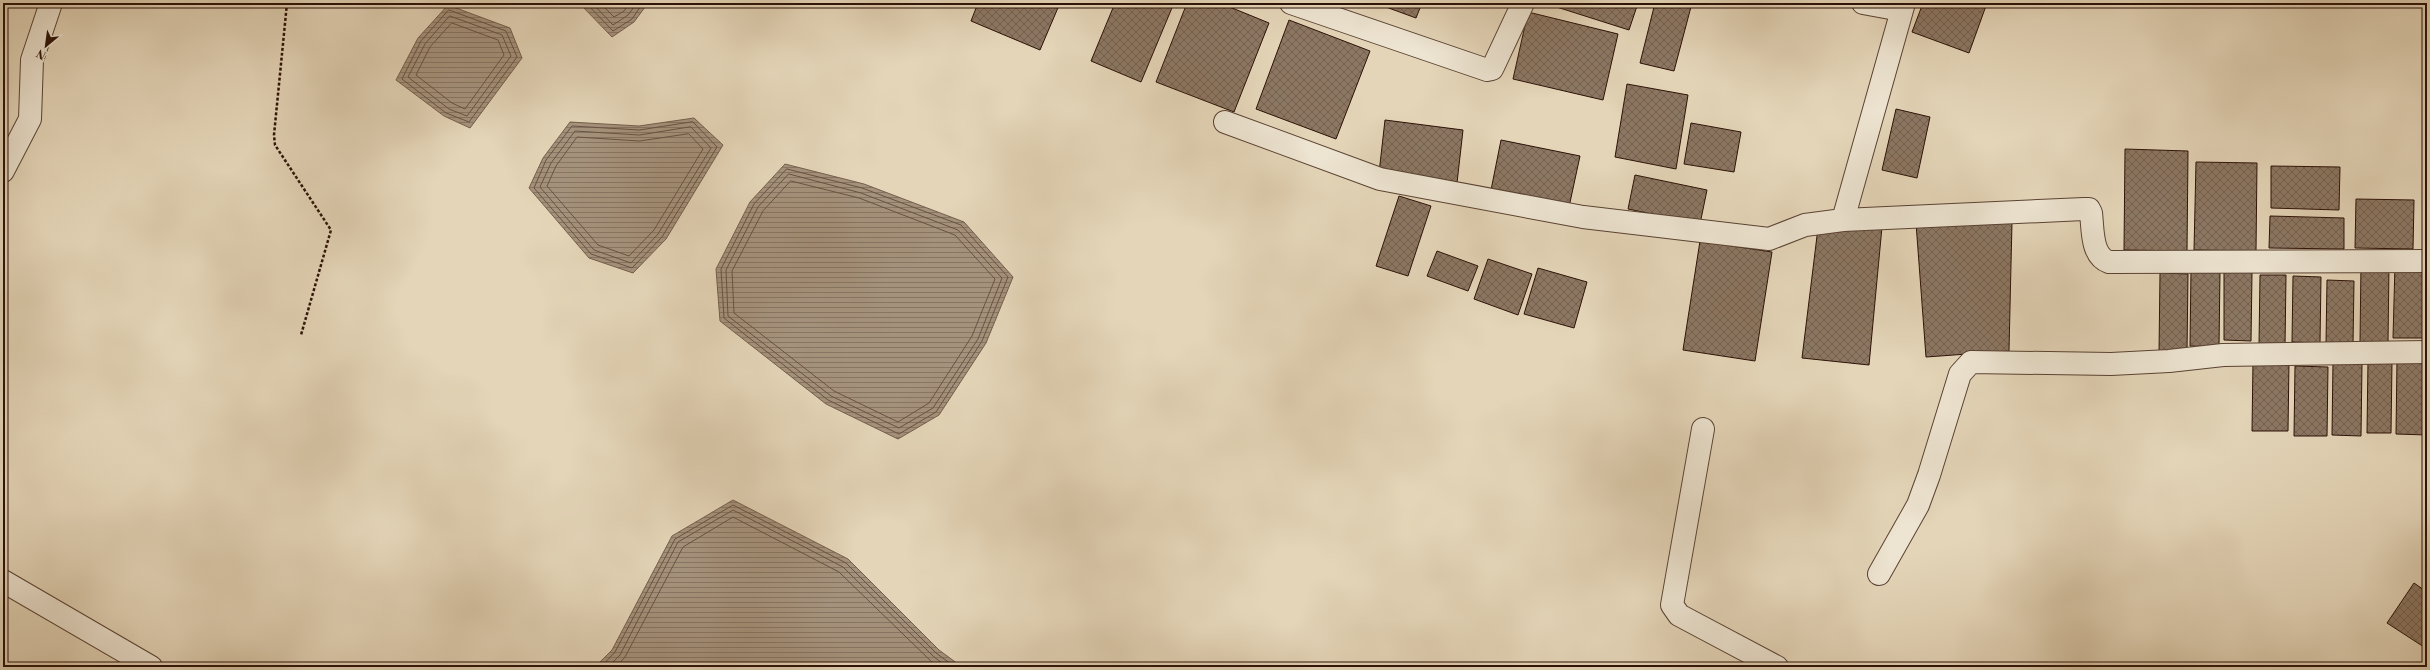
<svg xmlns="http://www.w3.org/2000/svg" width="2430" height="670" viewBox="0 0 2430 670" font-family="'Libre Bodoni',serif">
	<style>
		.water { fill: url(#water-rules); stroke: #755e4d }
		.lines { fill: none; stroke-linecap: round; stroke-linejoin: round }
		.shore { stroke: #685242; stroke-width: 1 }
		.building { fill: url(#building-cross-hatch); stroke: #2c1107 }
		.minor-casing { stroke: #5a4233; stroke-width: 24 }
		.path { stroke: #2c1107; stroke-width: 2.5; stroke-dasharray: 3 2; stroke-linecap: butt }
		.minor { stroke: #ede4d1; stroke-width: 22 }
	</style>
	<defs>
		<pattern id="water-rules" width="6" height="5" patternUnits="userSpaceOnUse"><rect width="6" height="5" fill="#a5927c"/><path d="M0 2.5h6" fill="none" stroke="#877664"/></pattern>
		<pattern id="building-cross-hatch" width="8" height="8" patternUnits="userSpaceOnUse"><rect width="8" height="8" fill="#8c7763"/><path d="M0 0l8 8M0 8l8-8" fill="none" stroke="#736050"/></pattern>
	</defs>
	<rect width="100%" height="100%" fill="#e4d5b8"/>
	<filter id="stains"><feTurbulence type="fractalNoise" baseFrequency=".005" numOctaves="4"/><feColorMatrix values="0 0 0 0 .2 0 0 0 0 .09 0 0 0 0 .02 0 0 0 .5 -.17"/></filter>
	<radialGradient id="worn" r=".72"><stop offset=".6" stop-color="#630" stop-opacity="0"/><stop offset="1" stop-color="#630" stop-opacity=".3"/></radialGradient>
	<g class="water">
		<path d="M582 3H648L634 22 612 37 582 6Z"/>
		<path d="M448 5 510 28 522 58 470 128 444 116 396 80 418 38Z"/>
		<path d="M694 118 723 145 666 239 633 273 589 258 529 188 543 158 570 122 639 126Z"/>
		<path d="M785 164 864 184 964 222 1013 277 986 343 939 415 898 439 826 404 720 321 716 269 750 202Z"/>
		<path d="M733 500 848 559 939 650 962 667H595L612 650 672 536Z"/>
	</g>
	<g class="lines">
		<g class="shore">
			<path d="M586 3 613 31 632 19 643 3"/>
			<path d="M592 3 613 25 628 15 637 3"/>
			<path d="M600 3 614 17 624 11 630 3"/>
			<path d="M449 10 506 31 517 57 469 122 446 113 402 79 421 41Z"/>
			<path d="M450 16 502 35 511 56 467 116 449 109 408 77 425 44Z"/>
			<path d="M452 23 498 40 504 55 465 109 452 103 416 75 430 47Z"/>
			<path d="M693 122 717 147 662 237 632 268 591 254 534 188 546 160 572 126 639 130Z"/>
			<path d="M691 127 711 148 658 234 631 263 594 250 540 187 551 163 575 131 639 135Z"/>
			<path d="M689 134 703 149 654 230 629 256 598 245 547 186 556 166 577 137 639 141Z"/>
			<path d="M787 169 862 188 961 225 1008 277 982 341 936 412 899 434 828 400 724 318 721 269 754 204Z"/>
			<path d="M789 174 861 193 958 230 1002 278 978 339 933 408 899 428 831 396 728 316 726 270 758 207Z"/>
			<path d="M791 181 859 198 955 235 995 279 972 336 929 403 898 422 834 391 734 313 732 271 763 211Z"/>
			<path d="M601 667 615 652 675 539 733 505 846 563 936 653 955 667"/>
			<path d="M608 667 620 655 678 542 733 510 843 567 933 656 947 667"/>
			<path d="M616 667 625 657 683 547 733 517 839 572 937 667"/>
		</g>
	</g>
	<g class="building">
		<path d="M978 3H1060L1040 50 971 21Z"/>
		<path d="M1115 3H1174L1141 82 1091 61Z"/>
		<path d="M1187 3H1220L1269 23 1234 112 1156 82Z"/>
		<path d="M1375 3H1422L1416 18Z"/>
		<path d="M1544 3H1638L1629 30Z"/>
		<path d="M1655 3H1692L1674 71 1640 63Z"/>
		<path d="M1923 3H1987L1969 53 1912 32Z"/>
		<path d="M1528 12 1618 34 1603 100 1513 79Z"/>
		<path d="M1289 20 1370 51 1336 139 1256 109Z"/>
		<path d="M1627 84 1688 95 1676 169 1615 157Z"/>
		<path d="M1896 109 1930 117 1917 178 1882 170Z"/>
		<path d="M1385 120 1463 130 1457 183 1379 173Z"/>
		<path d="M1691 123 1741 132 1734 172 1684 164Z"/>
		<path d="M1501 140 1580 156 1569 207 1491 190Z"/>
		<path d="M2125 149 2188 151 2187 251 2124 250Z"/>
		<path d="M2196 162 2257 163 2256 251 2194 250Z"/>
		<path d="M2271 166 2340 167 2339 210 2271 208Z"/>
		<path d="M1635 175 1707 190 1700 224 1628 209Z"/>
		<path d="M1399 196 1431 206 1408 276 1376 266Z"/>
		<path d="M2356 199 2414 200 2413 249 2355 248Z"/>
		<path d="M2270 216 2344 218V249L2269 248Z"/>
		<path d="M2012 222 2009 351 1926 357 1916 223Z"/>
		<path d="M1882 227 1869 365 1802 358 1818 228Z"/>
		<path d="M1700 241 1772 252 1755 361 1683 350Z"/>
		<path d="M1437 251 1478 266 1468 291 1427 276Z"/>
		<path d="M1488 259 1532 274 1518 315 1474 299Z"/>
		<path d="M2361 264H2389L2388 343 2360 342Z"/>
		<path d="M2395 264H2427V338H2393Z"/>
		<path d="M1538 268 1587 282 1574 328 1524 314Z"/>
		<path d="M2191 270 2220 271 2219 347 2190 346Z"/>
		<path d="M2224 272H2252L2251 341 2224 340Z"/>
		<path d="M2160 273 2188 274 2187 353H2159Z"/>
		<path d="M2260 275H2286L2285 346 2259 345Z"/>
		<path d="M2293 276 2321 277 2320 343 2292 342Z"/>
		<path d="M2327 280 2354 281 2353 345 2326 344Z"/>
		<path d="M2397 360 2427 361V435L2396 434Z"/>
		<path d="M2253 361H2289L2288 431H2252Z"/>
		<path d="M2368 361H2392L2391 433H2367Z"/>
		<path d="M2333 362 2362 363 2361 436 2332 435Z"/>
		<path d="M2295 366 2328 367 2327 436H2294Z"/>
		<path d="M2414 583 2427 592V649L2387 623Z"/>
	</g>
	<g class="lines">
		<g class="minor-casing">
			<g id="minor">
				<path d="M1291 3 1487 70 1492 69 1494 65 1523 3"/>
				<path d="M1863 3 1901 10"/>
				<path d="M1225 122 1380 179 1583 217 1769 239 1805 225 1843 220 2084 209H2089L2091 213C2093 229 2091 256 2109 262L2427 261"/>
				<path d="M3 171 30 119 32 60 51 3"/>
				<path d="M1843 220 1904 3"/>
				<path d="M1703 429 1672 605 1679 615 1777 667"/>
				<path d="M1879 574 1918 505 1929 475 1960 374 1971 362 2111 364 2169 361 2223 355 2427 352"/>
				<path d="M3 581 151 667"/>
			</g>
		</g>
		<path class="path" d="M287 3 274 135 275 145 331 230 301 335"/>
		<use href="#minor" class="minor"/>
	</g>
	<rect width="2430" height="670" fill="none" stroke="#e4d5b8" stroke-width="16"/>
	<rect x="4" y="4" width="2422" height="662" fill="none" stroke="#2c1107" stroke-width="2"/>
	<rect x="8" y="8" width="2414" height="654" fill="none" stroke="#2c1107"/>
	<g transform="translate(46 46) rotate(209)" stroke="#ede4d1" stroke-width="3" paint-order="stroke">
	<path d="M0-3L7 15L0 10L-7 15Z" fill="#2c1107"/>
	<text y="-6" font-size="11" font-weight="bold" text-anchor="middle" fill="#2c1107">N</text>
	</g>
	<rect width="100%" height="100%" filter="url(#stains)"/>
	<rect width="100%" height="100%" fill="url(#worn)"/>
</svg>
